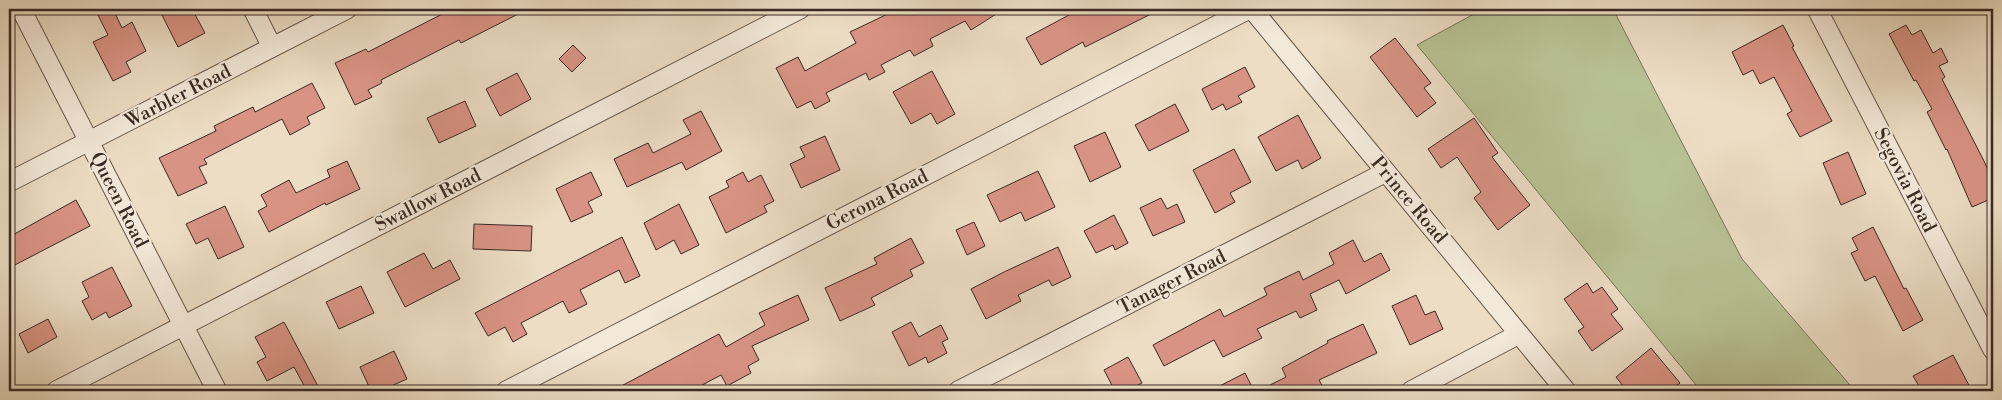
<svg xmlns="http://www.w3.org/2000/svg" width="2002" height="400" viewBox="0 0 2002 400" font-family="'Libre Bodoni',serif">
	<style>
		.green { fill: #b8c194; stroke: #78765c }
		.building { fill: #d99385; stroke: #392a24 }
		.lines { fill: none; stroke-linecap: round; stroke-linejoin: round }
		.minor-casing { stroke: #66574c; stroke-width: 21 }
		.minor { stroke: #f3e9d9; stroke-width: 19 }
		.labels { text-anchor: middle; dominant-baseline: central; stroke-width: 4.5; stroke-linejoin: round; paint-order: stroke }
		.street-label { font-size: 19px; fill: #392a24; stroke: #f3e9d9 }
	</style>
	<rect width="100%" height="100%" fill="#ecddc4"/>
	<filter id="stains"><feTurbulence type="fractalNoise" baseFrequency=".004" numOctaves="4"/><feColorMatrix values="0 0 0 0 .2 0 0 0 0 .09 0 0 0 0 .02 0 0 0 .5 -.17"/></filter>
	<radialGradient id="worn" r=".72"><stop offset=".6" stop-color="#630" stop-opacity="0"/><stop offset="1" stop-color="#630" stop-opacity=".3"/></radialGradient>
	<path class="green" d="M1483 9H1613L1742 259 1855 391H1701L1417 45Z"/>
	<g class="building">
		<path d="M95 9H113L122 28 132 22 146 51 126 62 131 72 113 81 93 42 108 35Z"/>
		<path d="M159 9H192L205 33 178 47Z"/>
		<path d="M452 9H528L461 43 459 40 381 80 382 83 368 90 372 97 355 105 335 63 366 49 368 52Z"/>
		<path d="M898 9H910L913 15 926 9H1004L971 30 965 21 930 39 933 46 914 56 910 50 881 65 885 72 869 80 866 73 826 93 830 101 815 109 811 101 797 108 776 68 798 57 805 71 856 43 850 32Z"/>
		<path d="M1066 9H1161L1085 47 1083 42 1041 65 1026 38 1069 15Z"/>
		<path d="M1783 25 1794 46 1792 47 1832 121 1800 137 1787 114 1792 111 1774 77 1760 84 1753 70 1743 75 1732 52Z"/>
		<path d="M1906 25 1912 35 1921 30 1933 53 1941 48 1948 62 1939 66 1945 77 1942 79 1985 163 1993 182V198L1972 207 1947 149 1946 150 1927 112 1932 109 1916 80 1914 81 1889 34Z"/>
		<path d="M1395 38 1431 83 1424 88 1436 103 1417 117 1370 57Z"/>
		<path d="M573 45 586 58 572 72 559 59Z"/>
		<path d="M1245 67 1255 87 1238 96 1242 102 1226 110 1223 104 1212 110 1202 89Z"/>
		<path d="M932 71 955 114 937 124 931 113 911 124 893 92Z"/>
		<path d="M517 73 531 99 500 116 486 89Z"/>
		<path d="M312 83 325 108 307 117 310 124 290 135 282 119 204 159 207 164 199 167 207 183 178 196 159 158 216 131 214 126 253 107 255 112Z"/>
		<path d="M465 101 476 126 439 143 427 118Z"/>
		<path d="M1175 104 1189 131 1149 151 1135 125Z"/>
		<path d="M701 111 722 151 686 170 682 162 627 187 614 159 648 143 653 153 691 134 683 120Z"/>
		<path d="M1298 115 1321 158 1302 169 1298 160 1276 171 1258 137Z"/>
		<path d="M1474 118 1498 153 1492 157 1530 205 1498 230 1474 198 1481 192 1457 157 1441 168 1428 149Z"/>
		<path d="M1105 132 1121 167 1090 182 1074 146Z"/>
		<path d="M825 136 840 170 801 188 790 164 805 157 800 147Z"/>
		<path d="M1234 149 1251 182 1230 193 1235 202 1215 213 1193 170Z"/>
		<path d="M1848 152 1866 194 1841 205 1823 163Z"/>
		<path d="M347 161 360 189 326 205 325 203 269 232 258 211 267 206 261 195 289 180 296 193 330 177 327 170Z"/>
		<path d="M1038 171 1055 207 1025 221 1021 212 1000 222 987 195Z"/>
		<path d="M591 172 602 195 588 202 593 212 571 222 556 189Z"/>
		<path d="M743 172 748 182 761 175 774 201 764 206 767 212 726 233 709 197 729 187 726 181Z"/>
		<path d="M1161 198 1167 209 1177 204 1185 222 1153 236 1140 208Z"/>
		<path d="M76 200 90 226 9 268V237Z"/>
		<path d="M679 204 699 245 681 254 674 240 656 250 644 223Z"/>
		<path d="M225 206 244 247 218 259 208 238 196 244 186 224Z"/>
		<path d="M1114 215 1128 243 1115 250 1113 245 1096 253 1084 231Z"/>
		<path d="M974 222 985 246 967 255 956 230Z"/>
		<path d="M474 224 532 226 531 251 473 249Z"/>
		<path d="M1873 227 1904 289 1906 288 1923 320 1903 331 1875 276 1865 281 1851 253 1858 250 1852 238Z"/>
		<path d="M622 237 640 276 625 283 619 270 580 290 587 304 569 313 563 301 521 323 527 334 513 342 505 327 488 336 475 313Z"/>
		<path d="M911 238 924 263 910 270 913 276 871 298 875 305 840 321 825 288 877 264 874 258Z"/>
		<path d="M1353 240 1364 262 1381 253 1390 270 1346 294 1339 280 1310 294 1317 310 1300 318 1296 311 1257 329 1262 338 1223 357 1214 340 1164 366 1153 345 1220 309 1224 317 1267 295 1264 288 1299 271 1303 280 1334 264 1329 253Z"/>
		<path d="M1058 247 1071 277 1052 286 1049 280 1018 295 1021 301 986 319 971 289 1006 271Z"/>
		<path d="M424 253 433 269 450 260 460 279 405 307 387 272Z"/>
		<path d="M112 267 132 306 109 318 106 312 92 320 82 301 89 297 82 282Z"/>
		<path d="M1587 283 1593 293 1602 287 1618 309 1611 314 1623 329 1592 351 1578 331 1584 327 1564 299Z"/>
		<path d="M361 286 374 313 339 329 326 302Z"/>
		<path d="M798 295 809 320 752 346 759 360 748 366 751 373 727 386 721 375 691 391H612L719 334 726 347 765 325 759 313Z"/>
		<path d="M1416 295 1425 315 1435 311 1443 329 1410 345 1392 306Z"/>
		<path d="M48 319 57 337 28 353 19 334Z"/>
		<path d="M284 322 320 390 318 391H307L294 367 267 381 257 362 266 357 255 337Z"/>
		<path d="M911 322 919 337 941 325 948 339 942 342 947 353 928 363 926 357 909 366 892 332Z"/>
		<path d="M1363 324 1377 353 1319 380 1325 391H1258L1286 377 1282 368 1328 343 1327 341Z"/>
		<path d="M1651 348 1680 383 1670 391H1627L1616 377Z"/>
		<path d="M394 351 407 379 391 386 393 391H371L360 367Z"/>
		<path d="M1953 355 1972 391H1922L1913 376Z"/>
		<path d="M1128 357 1142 383 1136 386 1139 391H1115L1104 370Z"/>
		<path d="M1245 373 1254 391H1210Z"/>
	</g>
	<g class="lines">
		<g class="minor-casing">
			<g id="minor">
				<path d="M21 9 217 391"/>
				<path d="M253 9 272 47"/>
				<path d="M1252 9 1566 391"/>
				<path d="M1817 9 1993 350"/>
				<path d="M9 182 347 9"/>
				<path d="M56 391 800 9"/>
				<path d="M506 391 1249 9"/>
				<path d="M958 391 1386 172"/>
				<path d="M1411 391 1519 334"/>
			</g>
		</g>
		<use href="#minor" class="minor"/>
	</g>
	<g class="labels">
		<g class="street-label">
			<text transform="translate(178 96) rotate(-27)">Warbler Road</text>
			<text transform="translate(1905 180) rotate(63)">Segovia Road</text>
			<text transform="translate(119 200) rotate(63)">Queen Road</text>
			<text transform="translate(428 200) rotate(-27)">Swallow Road</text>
			<text transform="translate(877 200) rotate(-27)">Gerona Road</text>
			<text transform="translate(1409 200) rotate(50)">Prince Road</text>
			<text transform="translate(1172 282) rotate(-27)">Tanager Road</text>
		</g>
	</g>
	<rect width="2002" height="400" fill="none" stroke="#ecddc4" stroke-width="30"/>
	<rect x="10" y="10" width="1982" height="380" fill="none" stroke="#392a24" stroke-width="2.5"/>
	<rect x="15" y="15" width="1972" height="370" fill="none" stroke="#392a24"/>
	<rect width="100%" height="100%" filter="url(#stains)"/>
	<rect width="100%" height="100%" fill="url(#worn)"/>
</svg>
